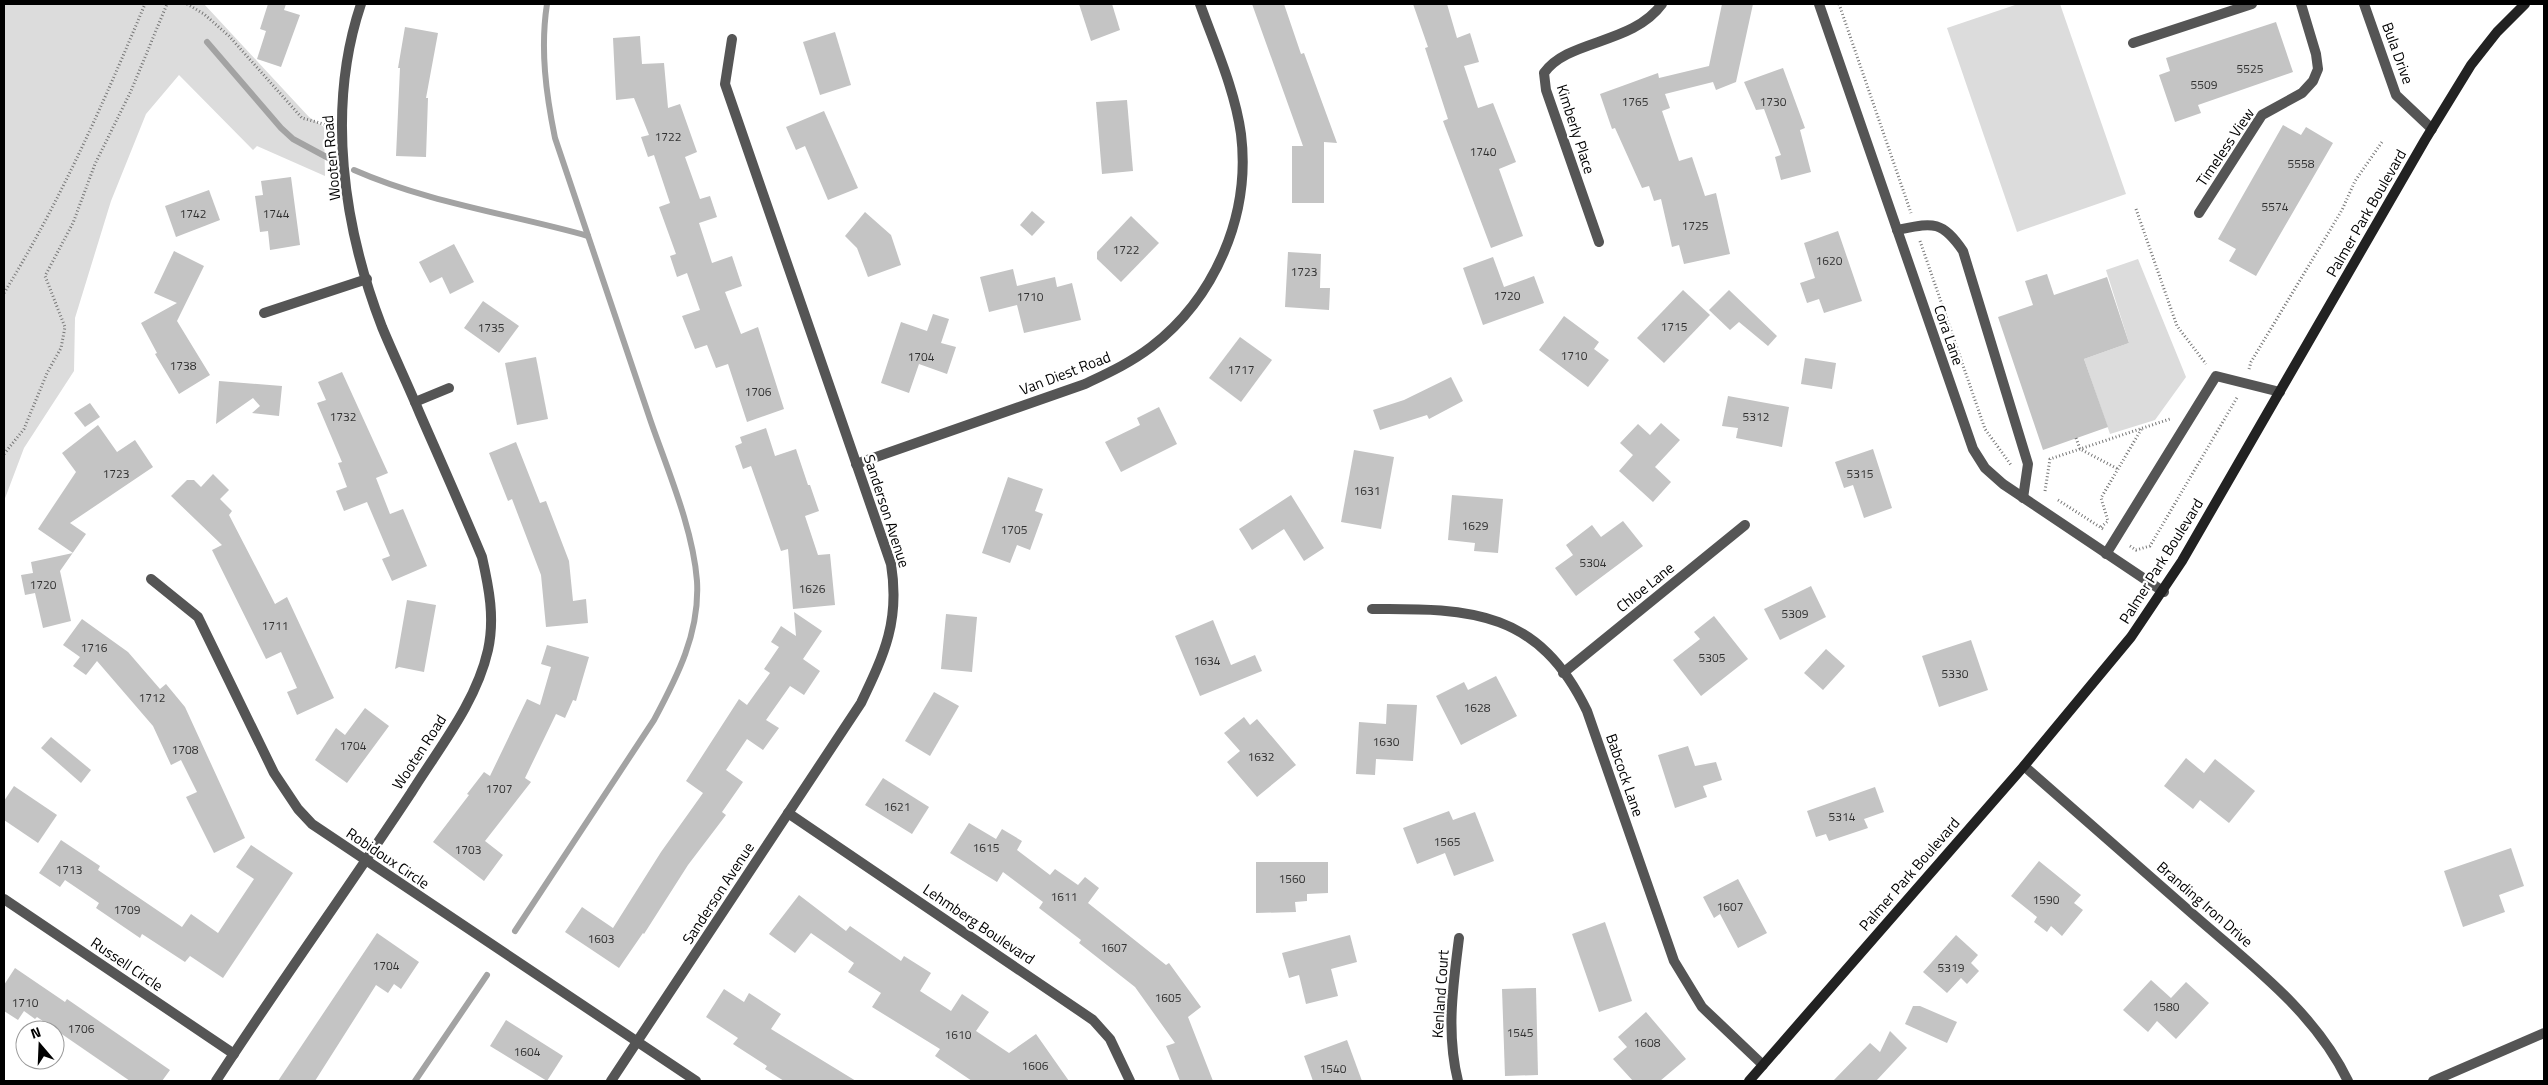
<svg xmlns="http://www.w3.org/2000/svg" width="2548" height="1085" viewBox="0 0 2548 1085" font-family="'Titillium Web',sans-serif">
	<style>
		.green { fill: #dcdcdc }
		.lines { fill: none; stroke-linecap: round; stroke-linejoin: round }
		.stream { stroke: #a3a3a3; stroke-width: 6 }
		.building { fill: #c4c4c4 }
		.path { stroke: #777; stroke-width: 3; stroke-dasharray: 1 2.5; stroke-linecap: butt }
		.service { stroke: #555; stroke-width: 10 }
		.minor { stroke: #555; stroke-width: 10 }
		.secondary { stroke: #222; stroke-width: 10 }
		.labels { text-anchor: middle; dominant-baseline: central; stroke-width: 4.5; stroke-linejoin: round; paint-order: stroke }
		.number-label { font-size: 12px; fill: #313131 }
		.street-label { font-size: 15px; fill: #000; stroke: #fff }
	</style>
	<rect width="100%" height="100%" fill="#fff"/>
	<g class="green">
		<path d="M4 4H204L309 117 324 127 325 176 257 146 253 150 179 75 146 114 111 201 75 318 74 371 24 448 4 501Z"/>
		<path d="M2018 4H2060L2126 194 2017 232 1947 28Z"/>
		<path d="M2138 259 2186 377 2155 420 2110 434 2084 359 2129 343 2106 270Z"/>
	</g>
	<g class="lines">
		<g class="stream">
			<path d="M207 42 281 128 293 139 332 160"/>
			<path d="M354 170C429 203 510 214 588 236"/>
			<path d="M515 931 654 720C677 677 700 633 697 581 693 529 668 471 651 422 619 327 587 233 555 138 546 94 540 49 547 4"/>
			<path d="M415 1081 487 975"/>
		</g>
	</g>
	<g class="building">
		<path d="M268 4H286L284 10 300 15 281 67 257 59 266 31 260 29Z"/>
		<path d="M1079 4H1112L1120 30 1091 41Z"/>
		<path d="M1252 4H1284L1301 54 1304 53 1337 143 1324 142V203H1292V146H1303Z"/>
		<path d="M1413 4H1447L1457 38 1470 33 1479 62 1464 66 1478 108 1493 103 1516 162 1499 169 1523 236 1491 248 1443 121 1448 119 1425 48 1428 47Z"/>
		<path d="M1722 4H1753L1736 82 1716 90 1713 82 1665 94 1670 108 1662 111 1679 161 1692 157 1705 196 1716 193 1730 254 1684 264 1679 245 1672 247 1661 199 1654 201 1649 186 1642 188 1615 128 1612 129 1600 94 1658 73 1659 78 1709 66Z"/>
		<path d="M2276 22 2293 72 2198 105 2201 113 2175 122 2159 75 2170 71 2166 58Z"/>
		<path d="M405 27 438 33 426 98H428L426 157 396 156 400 68H398Z"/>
		<path d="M835 32 851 85 820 95 803 42Z"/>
		<path d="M640 36 642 64 664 63 668 108 680 104 697 152 685 157 700 199 710 196 717 217 699 223 712 263 732 256 742 286 725 292 741 334 758 327 784 409 747 422 728 364 716 368 707 345 695 349 682 316 700 310 687 273 677 277 670 256 676 254 659 207 670 203 654 155 648 157 641 137 649 135 634 98 616 100 613 38Z"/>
		<path d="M1783 68 1805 128 1800 130 1811 172 1781 180 1775 157 1781 155 1764 109 1756 110 1744 82Z"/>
		<path d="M1127 100 1133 171 1102 174 1096 102Z"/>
		<path d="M824 111 858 188 828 200 805 146 796 150 786 127Z"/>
		<path d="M2283 125 2301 135 2306 127 2333 143 2256 276 2229 261 2236 249 2218 239Z"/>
		<path d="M291 177 300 245 270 250 268 231 260 232 255 196 263 195 261 181Z"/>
		<path d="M209 190 220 220 176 237 165 206Z"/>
		<path d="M1032 211 1045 222 1032 236 1020 225Z"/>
		<path d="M865 212 891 235 901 265 868 277 857 248 845 236Z"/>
		<path d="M1131 216 1159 243 1121 282 1097 259V252Z"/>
		<path d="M1838 231 1862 301 1824 313 1819 299 1807 303 1800 283 1815 278 1804 243Z"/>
		<path d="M454 244 474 282 450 294 442 277 430 283 419 262Z"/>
		<path d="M174 251 204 266 177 321 210 375 179 394 155 354 157 353 141 323 177 303 154 293Z"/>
		<path d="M1288 252 1321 254 1320 288H1330L1329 310 1285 307Z"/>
		<path d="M1493 257 1504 287 1534 276 1544 303 1483 325 1463 268Z"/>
		<path d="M1013 269 1017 286 1055 277 1057 287 1072 283 1081 320 1024 333 1017 305 989 312 980 277Z"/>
		<path d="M2047 274 2054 295 2107 277 2129 343 2084 359 2108 427 2043 450 1998 317 2033 305 2025 281Z"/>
		<path d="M1683 290 1710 315 1664 363 1637 338Z"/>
		<path d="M1729 290 1777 336 1768 346 1739 322 1730 330 1709 310Z"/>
		<path d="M483 301 519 326 499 353 464 328Z"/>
		<path d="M933 314 949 319 941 343 956 347 947 374 919 364 909 393 881 383 901 322 927 331Z"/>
		<path d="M1564 316 1599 342 1594 349 1609 360 1588 387 1539 350Z"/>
		<path d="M1240 337 1272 360 1241 402 1209 378Z"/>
		<path d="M536 357 548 419 517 425 505 363Z"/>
		<path d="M1805 358 1836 363 1832 389 1801 384Z"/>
		<path d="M342 372 388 473 376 478 390 514 403 509 427 566 392 581 382 559 390 556 367 502 344 511 336 491 347 487 338 463 342 462 317 403 326 400 318 382Z"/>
		<path d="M1451 377 1463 401 1429 419 1427 415 1380 430 1373 410 1404 400Z"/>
		<path d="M219 381 282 386 279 416 252 413 260 406 253 398 216 424Z"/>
		<path d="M1728 396 1789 407 1782 447 1736 438 1738 428 1722 426Z"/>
		<path d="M90 403 100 417 85 427 74 413Z"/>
		<path d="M1159 407 1177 444 1121 472 1105 442 1140 425 1137 418Z"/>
		<path d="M1661 423 1680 440 1655 467 1671 482 1653 502 1619 471 1633 455 1620 443 1638 424 1650 435Z"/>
		<path d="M98 425 117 452 135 440 153 467 70 523 86 534 60 571 71 621 43 628 35 593 25 595 21 575 33 573 31 562 73 553 38 529 76 472 62 453Z"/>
		<path d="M766 428 775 456 796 449 808 485H810L819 511 805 516 818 555 830 554 835 605 793 609 788 549 781 551 751 466 743 469 735 446 742 443 740 437Z"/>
		<path d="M516 442 540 503 546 501 569 561 573 601 586 599 588 623 546 627 541 575 512 499 508 501 489 453Z"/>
		<path d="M1873 449 1892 508 1864 518 1853 485 1844 488 1835 462Z"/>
		<path d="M1354 450 1394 457 1381 529 1341 522Z"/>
		<path d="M213 474 229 490 220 499 232 511 229 515 275 604 287 597 334 698 297 715 287 692 297 688 281 652 266 659 212 550 222 545 171 496 187 480H194L201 487Z"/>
		<path d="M1008 477 1043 489 1035 511 1043 514 1030 550 1017 545 1010 563 982 553Z"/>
		<path d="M1291 495 1324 548 1304 561 1284 529 1252 550 1239 529Z"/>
		<path d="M1452 495 1503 499 1498 553 1474 551 1475 543 1448 540Z"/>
		<path d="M1623 521 1643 546 1576 596 1555 568 1573 555 1566 545 1592 525 1601 537Z"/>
		<path d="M1811 586 1826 617 1780 640 1764 609Z"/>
		<path d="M407 600 436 605 424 672 399 667 395 669Z"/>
		<path d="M794 612 822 631 803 659 820 671 804 695 790 686 766 720 779 728 763 750 747 739 726 770 743 782 722 812 726 815 688 865 644 934 643 933 619 968 565 932 582 907 613 928 661 852 703 793 686 781 739 699 747 705 770 673 764 669 779 647 771 642 781 626 796 636Z"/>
		<path d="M946 614 977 617 972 672 941 669Z"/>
		<path d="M1714 616 1748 659 1701 696 1673 660 1700 639 1694 632Z"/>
		<path d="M82 619 128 652 160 689 166 684 185 707 245 838 214 853 186 797 197 792 181 760 171 765 153 726 97 661 86 675 73 666 80 657 63 645Z"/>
		<path d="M1213 620 1231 665 1255 655 1262 671 1200 696 1175 636Z"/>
		<path d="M1971 640 1988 690 1939 707 1922 656Z"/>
		<path d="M547 645 589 657 576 701 573 700 565 718 556 714 525 778 531 782 485 841 503 855 484 881 433 842 469 795 467 794 484 772 490 776 527 699 540 705 551 667 541 664Z"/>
		<path d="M1826 649 1845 666 1823 690 1804 673Z"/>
		<path d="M1496 676 1517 716 1461 745 1436 696 1464 682 1468 690Z"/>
		<path d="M934 692 959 706 930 756 905 741Z"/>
		<path d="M1387 704 1417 705 1413 761 1376 759 1375 775 1356 774 1359 722 1386 724Z"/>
		<path d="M365 708 389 726 347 783 315 760 336 728 345 735Z"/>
		<path d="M1244 717 1250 725 1257 719 1296 765 1257 797 1227 762 1240 751 1224 733Z"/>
		<path d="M51 737 91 770 81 783 41 748Z"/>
		<path d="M1688 746 1695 766 1716 762 1722 780 1703 786 1707 797 1675 808 1658 755Z"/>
		<path d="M2186 758 2204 773 2215 759 2255 791 2229 823 2200 800 2193 809 2164 786Z"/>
		<path d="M883 778 929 807 912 834 865 805Z"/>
		<path d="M14 786 57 815 38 843 4 820V801Z"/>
		<path d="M1875 787 1884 812 1864 819 1868 828 1829 841 1826 834 1816 837 1807 811Z"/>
		<path d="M1449 811 1453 820 1475 812 1494 861 1454 876 1445 853 1417 864 1403 828Z"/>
		<path d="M969 823 996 839 1002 829 1022 841 1017 850 1050 875 1055 869 1078 885 1085 877 1099 888 1088 903 1166 965 1169 963 1201 1007 1188 1017 1213 1081H1180L1166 1046 1175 1043 1135 987 1079 943 1081 940 1039 908 1043 902 1003 872 997 882 950 853Z"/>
		<path d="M61 840 100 866 98 870 182 927 191 914 218 933 254 879 236 867 251 845 293 873 223 978 190 956 185 962 142 934 140 938 96 908 99 903 65 880 60 887 39 873Z"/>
		<path d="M2511 848 2524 886 2499 895 2505 912 2463 927 2444 871Z"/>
		<path d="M2039 861 2081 895 2074 903 2083 910 2062 936 2051 926 2047 932 2034 922 2037 917 2011 896Z"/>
		<path d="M1256 862H1328V893L1307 894V901L1295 902 1296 912 1256 913Z"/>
		<path d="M1738 879 1767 933 1738 948 1720 914 1714 918 1703 897Z"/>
		<path d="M799 895 846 931 850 926 901 961 904 956 931 973 920 991 951 1011 962 994 989 1012 976 1031 1009 1053 1036 1034 1069 1081H972L935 1056 940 1049 872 1007 881 993 848 972 854 963 811 933 795 953 769 934Z"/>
		<path d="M1605 922 1632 1001 1599 1012 1572 934Z"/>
		<path d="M377 933 419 962 401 989 394 984 388 993 376 985 315 1081H278Z"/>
		<path d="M1350 935 1357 962 1331 969 1338 996 1306 1004 1299 975 1289 978 1282 953Z"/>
		<path d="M1956 935 1978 955 1971 963 1979 971 1967 984 1961 978 1947 993 1923 972Z"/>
		<path d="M15 968 65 1002 67 999 170 1070 162 1081H130L37 1017 35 1019 24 1011 18 1020 4 1011V985Z"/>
		<path d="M2151 980 2171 998 2186 982 2209 1003 2176 1039 2157 1021 2148 1032 2123 1010Z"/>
		<path d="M1536 988 1538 1075 1505 1076 1502 989Z"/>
		<path d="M724 989 744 1002 749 993 781 1014 771 1029 856 1081H784L765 1069 767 1066 733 1044 738 1038 706 1017Z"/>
		<path d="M1913 1006H1920L1957 1022 1947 1043 1905 1024Z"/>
		<path d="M1646 1012 1686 1059 1660 1081H1633L1613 1059 1627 1047 1618 1037Z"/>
		<path d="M506 1020 563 1056 547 1081 490 1046Z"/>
		<path d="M1890 1031 1907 1048 1876 1081H1833L1870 1043 1880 1052Z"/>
		<path d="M1347 1040 1362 1081H1313L1304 1056Z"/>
	</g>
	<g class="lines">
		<g class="path">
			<path d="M187 4 204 14 229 36 302 118 327 125"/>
			<path d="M1839 4 1911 213"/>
			<path d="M2136 209 2177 326 2206 364"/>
			<path d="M1920 241 1985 429 2011 465"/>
			<path d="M4 293C60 202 104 102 145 4"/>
			<path d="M2249 369 2251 362 2342 210 2355 181 2382 142"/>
			<path d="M2076 438 2080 449 2118 469"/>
			<path d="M4 454 24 429 47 373 61 348 65 327 45 276 73 223 95 164 131 91 167 4"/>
			<path d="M2045 491 2050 459 2170 419"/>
			<path d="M2058 500 2103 529"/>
			<path d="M2101 527 2108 521 2101 498 2142 428"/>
			<path d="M2130 546 2136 550 2150 546 2238 396"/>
		</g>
		<g class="service">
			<path d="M1897 230C1932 223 1941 219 1963 251L2028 464 2023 498"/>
			<path d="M2106 554 2216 376 2280 392"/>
		</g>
		<g class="minor">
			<path d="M1819 4 1973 449 1985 468 2003 484 2164 592"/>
			<path d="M2364 4 2396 95 2432 129"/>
			<path d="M2133 43 2252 4"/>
			<path d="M2199 213 2262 115 2302 93 2313 81 2318 69 2316 54 2301 4"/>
			<path d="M1599 242 1546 90 1544 73C1568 39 1632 45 1662 4"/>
			<path d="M264 313 367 279"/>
			<path d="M415 402 449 388"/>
			<path d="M856 464 1085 384C1108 373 1130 363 1151 347 1215 298 1251 215 1241 134 1235 90 1215 46 1200 4"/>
			<path d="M151 579 198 617 274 773 298 809 312 824 696 1081"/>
			<path d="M1372 609C1472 608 1539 611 1587 711L1674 961 1702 1007 1763 1065"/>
			<path d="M1563 673 1745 525"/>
			<path d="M2024 766C2081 816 2138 866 2195 916 2251 965 2315 1012 2348 1081"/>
			<path d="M788 813 1093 1020 1110 1039 1130 1081"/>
			<path d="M4 899 234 1054"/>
			<path d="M216 1081C279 984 347 890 411 793 439 748 476 703 488 650 495 618 489 588 482 557 462 509 441 462 420 414 408 385 394 356 382 327 343 226 326 108 361 4"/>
			<path d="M611 1081 861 703C885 653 900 620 891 564L725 84 732 39"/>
			<path d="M1458 1081C1446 1033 1453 986 1459 938"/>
			<path d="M2433 1081 2544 1033"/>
		</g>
		<path class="secondary" d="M1749 1081 2024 766 2131 637 2182 561 2425 140 2471 65 2497 32 2525 4"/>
	</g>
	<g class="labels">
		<g class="number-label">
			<text x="2250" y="68">5525</text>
			<text x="2204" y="84">5509</text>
			<text x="1635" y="101">1765</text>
			<text x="1773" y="101">1730</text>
			<text x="668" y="136">1722</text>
			<text x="1483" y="151">1740</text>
			<text x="2301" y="163">5558</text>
			<text x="2275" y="206">5574</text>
			<text x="193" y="213">1742</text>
			<text x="276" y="213">1744</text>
			<text x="1695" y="225">1725</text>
			<text x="1126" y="249">1722</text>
			<text x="1829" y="260">1620</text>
			<text x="1304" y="271">1723</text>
			<text x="1507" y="295">1720</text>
			<text x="1030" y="296">1710</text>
			<text x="1674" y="326">1715</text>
			<text x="491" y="327">1735</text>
			<text x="1574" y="355">1710</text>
			<text x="921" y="356">1704</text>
			<text x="183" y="365">1738</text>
			<text x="1241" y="369">1717</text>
			<text x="758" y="391">1706</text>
			<text x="343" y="416">1732</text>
			<text x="1756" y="416">5312</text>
			<text x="116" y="473">1723</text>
			<text x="1860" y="473">5315</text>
			<text x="1367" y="490">1631</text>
			<text x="1475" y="525">1629</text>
			<text x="1014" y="529">1705</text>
			<text x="1593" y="562">5304</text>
			<text x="43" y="584">1720</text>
			<text x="812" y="588">1626</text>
			<text x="1795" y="613">5309</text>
			<text x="275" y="625">1711</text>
			<text x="94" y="647">1716</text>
			<text x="1712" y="657">5305</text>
			<text x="1207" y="660">1634</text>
			<text x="1955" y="673">5330</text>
			<text x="152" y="697">1712</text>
			<text x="1477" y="707">1628</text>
			<text x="1386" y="741">1630</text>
			<text x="353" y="745">1704</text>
			<text x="185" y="749">1708</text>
			<text x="1261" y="756">1632</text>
			<text x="499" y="788">1707</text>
			<text x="897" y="806">1621</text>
			<text x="1842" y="816">5314</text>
			<text x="1447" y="841">1565</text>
			<text x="986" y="847">1615</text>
			<text x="468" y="849">1703</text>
			<text x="69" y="869">1713</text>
			<text x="1292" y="878">1560</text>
			<text x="1064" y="896">1611</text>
			<text x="2046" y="899">1590</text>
			<text x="1730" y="906">1607</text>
			<text x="127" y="909">1709</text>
			<text x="601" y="938">1603</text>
			<text x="1114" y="947">1607</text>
			<text x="386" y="965">1704</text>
			<text x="1951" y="967">5319</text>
			<text x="1168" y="997">1605</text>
			<text x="25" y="1002">1710</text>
			<text x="2166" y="1006">1580</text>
			<text x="81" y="1028">1706</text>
			<text x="1520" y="1032">1545</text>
			<text x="958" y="1034">1610</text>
			<text x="1647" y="1042">1608</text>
			<text x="527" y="1051">1604</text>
			<text x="1035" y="1065">1606</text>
			<text x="1333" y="1068">1540</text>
		</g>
		<g class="street-label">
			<text transform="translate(2398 53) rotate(70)">Bula Drive</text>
			<text transform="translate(1576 129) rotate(72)">Kimberly Place</text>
			<text transform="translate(2225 147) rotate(-56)">Timeless View</text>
			<text transform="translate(331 158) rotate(-95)">Wooten Road</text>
			<text transform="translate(2366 213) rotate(-60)">Palmer Park Boulevard</text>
			<text transform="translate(1949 335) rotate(71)">Cora Lane</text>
			<text transform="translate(1065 373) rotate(-21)">Van Diest Road</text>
			<text transform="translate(887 511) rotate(72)">Sanderson Avenue</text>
			<text transform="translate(2161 561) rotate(-58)">Palmer Park Boulevard</text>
			<text transform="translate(1645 587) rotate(-39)">Chloe Lane</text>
			<text transform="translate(419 752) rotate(-57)">Wooten Road</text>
			<text transform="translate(1625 775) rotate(71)">Babcock Lane</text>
			<text transform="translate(388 858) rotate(34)">Robidoux Circle</text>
			<text transform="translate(1909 874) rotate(-49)">Palmer Park Boulevard</text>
			<text transform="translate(718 893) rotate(-57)">Sanderson Avenue</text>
			<text transform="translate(2205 904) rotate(41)">Branding Iron Drive</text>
			<text transform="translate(979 924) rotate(34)">Lehmberg Boulevard</text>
			<text transform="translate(127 964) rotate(34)">Russell Circle</text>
			<text transform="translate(1440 994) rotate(-86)">Kenland Court</text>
		</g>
	</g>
	<rect width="2548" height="1085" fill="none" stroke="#000000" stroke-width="10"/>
	<g transform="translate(40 1045) rotate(341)"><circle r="24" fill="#ffffff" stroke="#999999"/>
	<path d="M0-4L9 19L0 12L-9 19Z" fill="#000000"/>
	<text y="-8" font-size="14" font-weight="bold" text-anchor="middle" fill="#000000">N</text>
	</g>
</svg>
